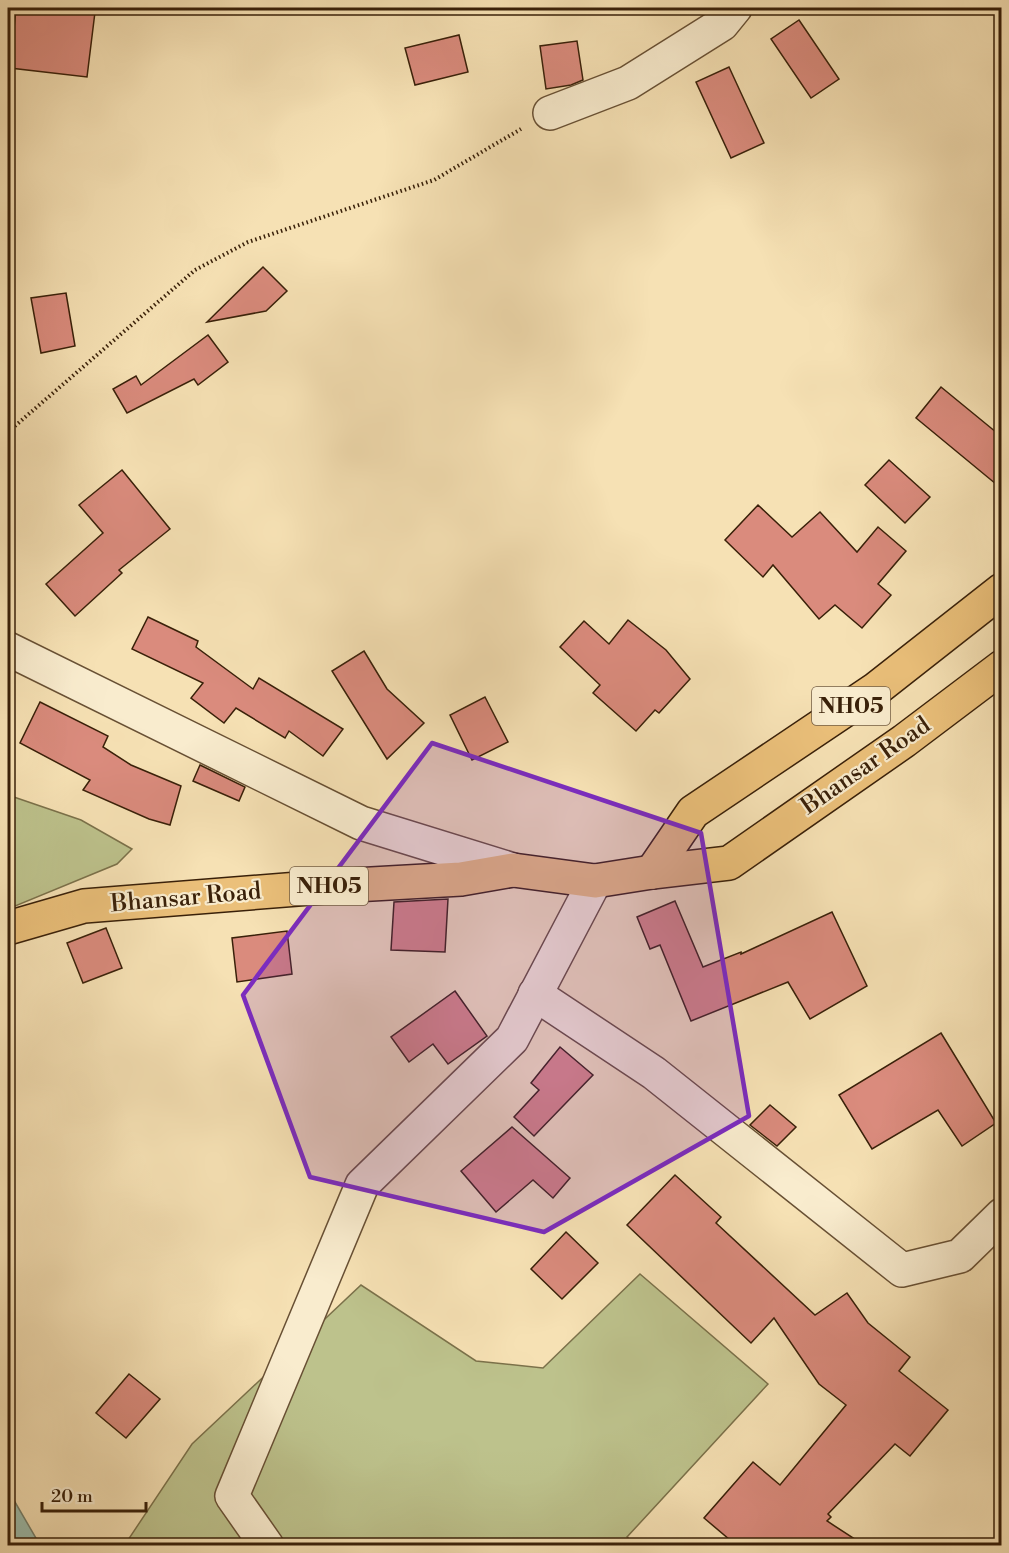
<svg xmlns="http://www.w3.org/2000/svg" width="1009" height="1553" viewBox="0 0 1009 1553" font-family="'Libre Bodoni',serif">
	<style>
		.green { fill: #bdc28c; stroke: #7b714a; stroke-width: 1.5 }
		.water { fill: #9dbead; stroke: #757f6b; stroke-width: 1.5 }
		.building { fill: #da8b7d; stroke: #392009; stroke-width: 1.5 }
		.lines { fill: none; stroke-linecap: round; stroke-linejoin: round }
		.street-casing { stroke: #685034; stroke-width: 36 }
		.primary-casing { stroke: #392009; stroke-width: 36 }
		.highway-casing { stroke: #392009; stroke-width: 36 }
		.path { stroke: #392009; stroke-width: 4; stroke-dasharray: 1.5 3; stroke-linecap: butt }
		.street { stroke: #f9ecce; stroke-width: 33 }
		.primary { stroke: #ebc07a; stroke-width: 33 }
		.highway { stroke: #ebc07a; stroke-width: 33 }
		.marked { fill: #7b2cbf; fill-opacity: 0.2; stroke: #7b2cbf; stroke-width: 4.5; stroke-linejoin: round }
		.labels { text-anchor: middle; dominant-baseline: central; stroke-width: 4.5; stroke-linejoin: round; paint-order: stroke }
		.shield { fill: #f9ecce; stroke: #735d44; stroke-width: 1.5 }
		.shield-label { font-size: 22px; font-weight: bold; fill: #392009 }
		.street-label { font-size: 24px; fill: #392009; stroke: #f9ecce }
	</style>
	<rect width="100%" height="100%" fill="#f6e1b4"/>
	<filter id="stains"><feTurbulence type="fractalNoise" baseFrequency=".00333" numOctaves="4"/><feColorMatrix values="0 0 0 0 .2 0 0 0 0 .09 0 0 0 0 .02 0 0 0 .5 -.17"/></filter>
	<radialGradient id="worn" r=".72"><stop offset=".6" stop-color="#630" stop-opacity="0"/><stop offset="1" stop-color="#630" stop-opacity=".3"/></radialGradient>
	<g class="green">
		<path d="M8 795 81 820 132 849 117 864 8 909Z"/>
		<path d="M640 1274 768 1384 627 1537 637 1545 124 1546 192 1444 361 1285 476 1361 543 1368Z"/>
	</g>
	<path class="water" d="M8 1490 40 1545H8Z"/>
	<g class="building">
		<path d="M16 8H52L95 12 87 77 10 68Z"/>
		<path d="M799 20 839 79 811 98 771 39Z"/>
		<path d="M459 35 468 72 415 85 405 48Z"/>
		<path d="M577 41 583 80 571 85 546 89 540 46Z"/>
		<path d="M729 67 764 143 731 158 696 82Z"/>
		<path d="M263 267 287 291 266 311 207 322Z"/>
		<path d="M66 293 75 346 41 353 31 298Z"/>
		<path d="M208 335 228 362 198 385 194 379 127 413 113 389 136 376 141 385Z"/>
		<path d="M941 387 1002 437V489L916 418Z"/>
		<path d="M889 460 930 497 905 523 865 485Z"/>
		<path d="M122 470 170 529 119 570 122 573 75 616 46 584 103 533 79 505Z"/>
		<path d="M758 505 792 537 820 512 857 552 878 527 906 551 878 584 891 595 862 628 835 605 819 619 773 565 763 577 725 540Z"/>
		<path d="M148 617 198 641 196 647 253 689 259 678 343 729 323 756 289 731 285 738 236 708 224 723 191 698 203 683 132 649Z"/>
		<path d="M628 620 666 650 690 679 659 713 655 710 636 731 593 693 600 685 560 647 584 621 609 644Z"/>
		<path d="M364 651 387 689 424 723 387 759 332 671Z"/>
		<path d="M485 697 508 742 472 760 450 715Z"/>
		<path d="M40 702 108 736 103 747 131 765 181 786 170 825 149 819 83 790 90 780 20 743Z"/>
		<path d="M200 765 245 787 239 801 193 781Z"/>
		<path d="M448 899 445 952 391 950 394 902Z"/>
		<path d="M675 901 703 967 741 952V954L832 912 867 986 810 1019 788 982 691 1021 660 945 650 949 637 917Z"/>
		<path d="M106 928 122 968 83 983 67 943Z"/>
		<path d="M287 931 292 974 237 982 232 938Z"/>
		<path d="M455 991 487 1036 448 1064 433 1044 409 1062 391 1037Z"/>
		<path d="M941 1033 996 1123 962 1146 938 1110 872 1149 839 1095Z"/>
		<path d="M560 1047 593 1075 534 1136 514 1117 539 1090 531 1083Z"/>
		<path d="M770 1105 796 1127 777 1146 750 1125Z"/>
		<path d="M512 1127 570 1178 553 1198 533 1180 496 1212 461 1171Z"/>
		<path d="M675 1175 721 1217 716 1223 815 1315 847 1293 868 1323 910 1357 899 1371 948 1410 910 1456 895 1444 828 1514 831 1517 827 1521 864 1545H736L704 1518 753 1462 780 1485 846 1405 819 1384 774 1318 751 1343 627 1225Z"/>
		<path d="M566 1232 598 1263 562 1299 531 1269Z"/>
		<path d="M129 1374 160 1399 126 1438 96 1413Z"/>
	</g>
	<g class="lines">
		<g class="street-casing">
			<g id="street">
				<path d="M550 113 628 83 722 24 735 8"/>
				<path d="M8 649 361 823 513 870"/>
				<path d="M535 994 654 1073 902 1270 960 1256 1002 1215"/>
				<path d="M267 1546 232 1496 362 1185 512 1039 595 881"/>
			</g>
		</g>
		<g class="primary-casing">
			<path id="primary" d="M8 928 84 906 336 886 461 879 513 870 595 881 652 872"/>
		</g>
		<g class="highway-casing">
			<g id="highway">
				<path d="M652 872 693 812 876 689 1002 590"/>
				<path d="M652 872 729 863 904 741 1002 667"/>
			</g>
		</g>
		<path class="path" d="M8 432 195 270 248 242 434 180 521 129"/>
		<use href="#street" class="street"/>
		<use href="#primary" class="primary"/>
		<use href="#highway" class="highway"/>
	</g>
	<path class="marked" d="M432 743 701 833 749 1116 544 1232 310 1177 243 995Z"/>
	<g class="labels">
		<g class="shield">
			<rect x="812" y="687" width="78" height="38" rx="4.5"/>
			<rect x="290" y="867" width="78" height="38" rx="4.5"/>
		</g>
		<g class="shield-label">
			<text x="851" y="706">NH05</text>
			<text x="329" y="886">NH05</text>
		</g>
		<g class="street-label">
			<text transform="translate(866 766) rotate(-35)">Bhansar Road</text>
			<text transform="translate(186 898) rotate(-5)">Bhansar Road</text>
		</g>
	</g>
	<rect width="1009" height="1553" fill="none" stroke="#f6e1b4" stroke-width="30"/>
	<rect x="9" y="9" width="991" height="1535" fill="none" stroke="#392009" stroke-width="3"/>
	<rect x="15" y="15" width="979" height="1523" fill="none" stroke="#392009" stroke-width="1.5"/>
	<path d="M42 1502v9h104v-9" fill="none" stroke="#392009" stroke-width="3"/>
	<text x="51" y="1502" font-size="18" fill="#392009" stroke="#f9ecce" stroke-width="4.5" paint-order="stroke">20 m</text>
	<rect width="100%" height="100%" filter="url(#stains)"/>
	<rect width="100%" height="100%" fill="url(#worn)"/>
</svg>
